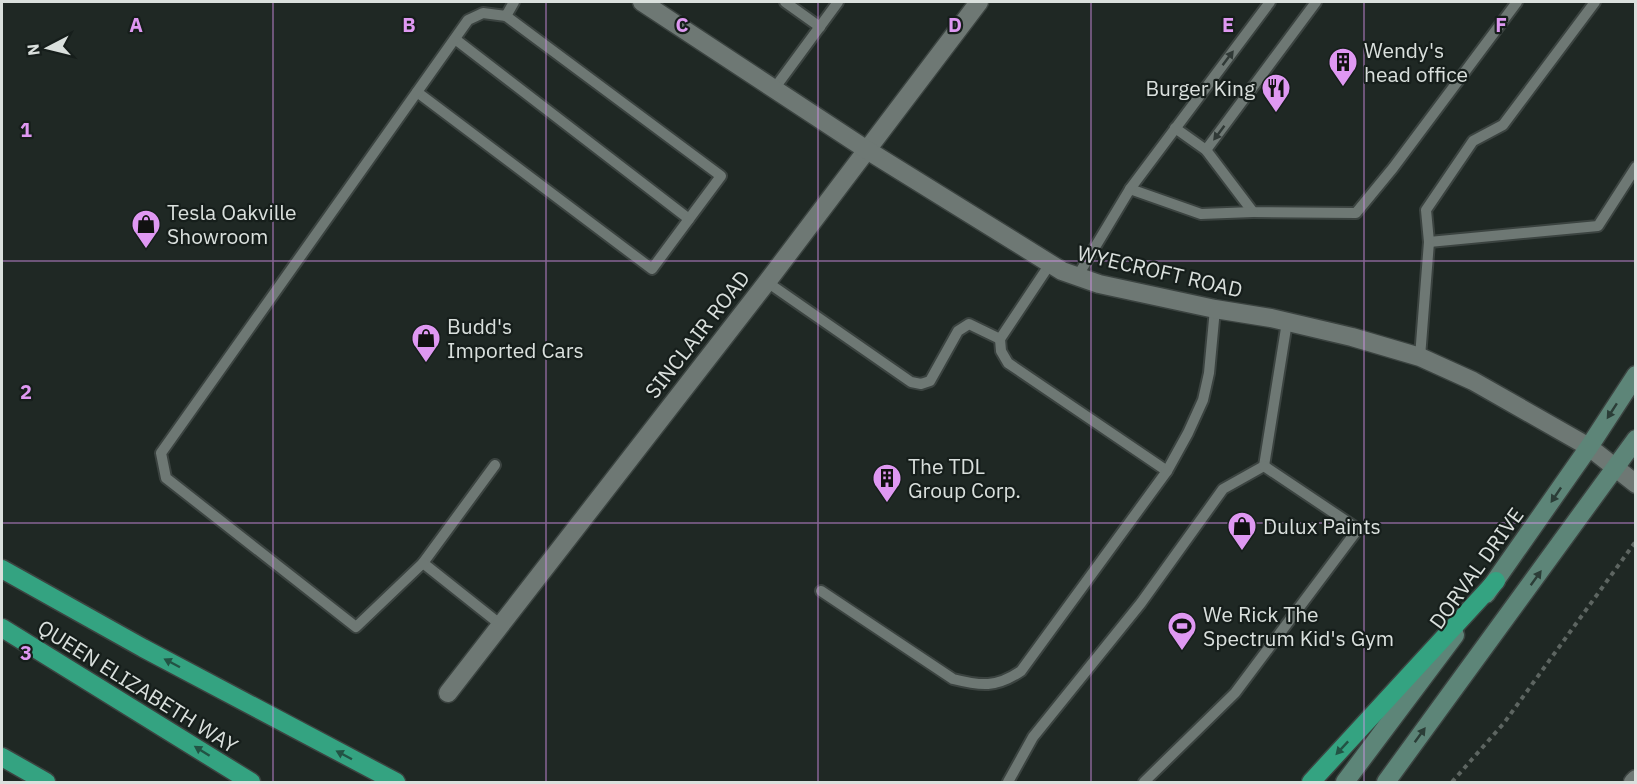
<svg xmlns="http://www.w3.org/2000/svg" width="1637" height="784" viewBox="0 0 1637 784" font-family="'IBM Plex Sans',sans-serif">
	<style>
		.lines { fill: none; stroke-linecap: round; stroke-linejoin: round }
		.service-casing { stroke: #3b4340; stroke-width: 14 }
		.minor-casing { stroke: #3b4340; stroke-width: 21 }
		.tertiary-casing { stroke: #3b4340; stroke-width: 21 }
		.secondary-casing { stroke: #3b4340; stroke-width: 21 }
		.motorway-casing { stroke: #3b4340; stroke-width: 21 }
		.path { stroke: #5d6561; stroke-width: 4; stroke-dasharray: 4.5 4.5; stroke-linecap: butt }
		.service { stroke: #6e7874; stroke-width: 10 }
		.minor { stroke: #6e7874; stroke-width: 18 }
		.tertiary { stroke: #6e7874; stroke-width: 18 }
		.secondary { stroke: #5d8578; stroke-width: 18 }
		.motorway { stroke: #34a381; stroke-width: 18 }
		.oneway { fill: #303936 }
		.oneway2 { fill: #2b3d37 }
		.oneway3 { fill: #225344 }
		.grid { fill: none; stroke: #df98f2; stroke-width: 1.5; stroke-opacity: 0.55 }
		.labels { text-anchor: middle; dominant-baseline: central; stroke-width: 4.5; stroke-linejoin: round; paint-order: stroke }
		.poi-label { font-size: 21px; fill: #dae0dd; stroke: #161e1b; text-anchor: start }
		.street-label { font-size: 21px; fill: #dae0dd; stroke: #161e1b }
		.grid-label { font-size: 20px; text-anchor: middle; font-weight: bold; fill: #df98f2; stroke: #161e1b; stroke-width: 4.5; stroke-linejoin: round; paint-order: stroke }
	</style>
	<rect width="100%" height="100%" fill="#1f2824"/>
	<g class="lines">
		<g class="service-casing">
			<g id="service">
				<path d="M785 2 820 27"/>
				<path d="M506 16 721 176 689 219"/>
				<path d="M774 89 838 2"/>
				<path d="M417 92 652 269 689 219 455 39"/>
				<path d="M1175 128 1206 150 1253 212 1356 213 1393 168 1517 2"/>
				<path d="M1206 150 1316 2"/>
				<path d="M1130 189 1201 214 1253 212"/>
				<path d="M1429 242 1598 226 1636 167"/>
				<path d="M1050 264 1000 339 1001 351 1008 363 1167 471"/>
				<path d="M1077 277 1130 189 1270 2"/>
				<path d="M767 282 911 382 921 384 930 381 958 331 969 324 1000 339"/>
				<path d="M1420 357 1429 242 1426 210 1473 141 1503 125 1595 2"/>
				<path d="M1264 466 1287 322"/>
				<path d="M423 563 495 465"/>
				<path d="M821 591 953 679C981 686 996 688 1021 671L1167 471 1188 433 1203 400 1209 373 1215 309"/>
				<path d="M501 625 423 563 356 627 166 478 161 453 468 20 483 13 506 16 514 2"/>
				<path d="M1008 782 1033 737 1141 603 1223 489 1264 466"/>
				<path d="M1144 782 1235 693 1358 529 1264 466"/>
			</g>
		</g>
		<g class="minor-casing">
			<path id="minor" d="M448 693 767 282 979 2"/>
		</g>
		<g class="tertiary-casing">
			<g id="tertiary">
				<path d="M642 2 867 150 1062 271 1099 284 1215 309 1271 318 1352 337 1420 357 1473 381 1589 447 1636 484"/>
				<path d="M1633 782 1636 779"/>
			</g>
		</g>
		<g class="secondary-casing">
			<g id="secondary">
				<path d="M1486 594 1589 447 1636 375"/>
				<path d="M1345 782 1455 635"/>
				<path d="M1386 782 1636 439"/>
			</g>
		</g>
		<g class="motorway-casing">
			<g id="motorway">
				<path d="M2 569 143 648 396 782"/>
				<path d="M2 628 251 782"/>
				<path d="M2 757 46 782"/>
				<path d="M1311 782 1496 581"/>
			</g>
		</g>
		<path class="path" d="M1452 782 1504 723 1636 541"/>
		<use href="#service" class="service"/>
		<use href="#minor" class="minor"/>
		<use href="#tertiary" class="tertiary"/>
		<use href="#secondary" class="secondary"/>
		<use href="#motorway" class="motorway"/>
	</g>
	<defs><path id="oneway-solid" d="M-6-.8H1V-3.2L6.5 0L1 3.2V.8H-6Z" transform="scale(1.5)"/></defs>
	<g class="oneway">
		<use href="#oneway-solid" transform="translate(1228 58) rotate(-53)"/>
		<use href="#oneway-solid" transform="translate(1219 133) rotate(127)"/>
	</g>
	<g class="oneway2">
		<use href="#oneway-solid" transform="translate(1612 411) rotate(123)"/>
		<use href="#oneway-solid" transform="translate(1556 495) rotate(124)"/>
		<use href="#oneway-solid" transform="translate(1536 578) rotate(-54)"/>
		<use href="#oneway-solid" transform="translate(1420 735) rotate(-54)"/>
	</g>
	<g class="oneway3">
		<use href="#oneway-solid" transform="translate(172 663) rotate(-152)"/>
		<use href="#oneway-solid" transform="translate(1342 748) rotate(133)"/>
		<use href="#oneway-solid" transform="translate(202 751) rotate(-148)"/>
		<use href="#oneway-solid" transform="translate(344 755) rotate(-152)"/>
	</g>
	<path class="grid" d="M273 2V782M546 2V782M818 2V782M1091 2V782M1364 2V782M2 261H1636M2 523H1636"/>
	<defs>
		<g id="building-pin" transform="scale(1.5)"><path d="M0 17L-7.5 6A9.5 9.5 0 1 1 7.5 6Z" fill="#df98f2" stroke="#161e1b"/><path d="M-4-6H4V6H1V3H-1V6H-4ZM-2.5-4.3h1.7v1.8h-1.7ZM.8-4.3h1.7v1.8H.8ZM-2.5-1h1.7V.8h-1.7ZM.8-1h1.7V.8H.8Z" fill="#111"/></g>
		<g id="restaurant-pin" transform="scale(1.5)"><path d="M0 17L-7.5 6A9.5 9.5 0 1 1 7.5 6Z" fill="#df98f2" stroke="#161e1b"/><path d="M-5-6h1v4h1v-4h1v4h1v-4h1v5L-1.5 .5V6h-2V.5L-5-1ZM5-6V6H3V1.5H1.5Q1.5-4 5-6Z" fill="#111"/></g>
		<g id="shop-pin" transform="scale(1.5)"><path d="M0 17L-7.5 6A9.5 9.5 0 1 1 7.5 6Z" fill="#df98f2" stroke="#161e1b"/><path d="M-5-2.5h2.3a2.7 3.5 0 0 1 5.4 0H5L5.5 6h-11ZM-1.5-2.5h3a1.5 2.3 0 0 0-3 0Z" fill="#111"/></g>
		<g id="stadium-pin" transform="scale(1.5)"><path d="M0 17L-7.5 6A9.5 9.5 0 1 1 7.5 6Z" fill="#df98f2" stroke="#161e1b"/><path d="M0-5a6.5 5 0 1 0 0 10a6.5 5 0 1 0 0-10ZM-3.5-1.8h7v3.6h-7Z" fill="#111"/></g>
	</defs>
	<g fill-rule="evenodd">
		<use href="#building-pin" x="1343" y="62"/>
		<use href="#restaurant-pin" x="1276" y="88"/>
		<use href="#shop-pin" x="146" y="224"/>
		<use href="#shop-pin" x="426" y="338"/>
		<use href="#building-pin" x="887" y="478"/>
		<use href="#shop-pin" x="1242" y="526"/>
		<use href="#stadium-pin" x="1182" y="626"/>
	</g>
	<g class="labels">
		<g class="poi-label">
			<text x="1364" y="50">Wendy's<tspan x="1364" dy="24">head office</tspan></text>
			<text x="1255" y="88" text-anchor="end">Burger King</text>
			<text x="167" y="212">Tesla Oakville<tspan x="167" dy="24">Showroom</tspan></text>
			<text x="447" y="326">Budd's<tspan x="447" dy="24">Imported Cars</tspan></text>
			<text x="908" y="466">The TDL<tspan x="908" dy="24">Group Corp.</tspan></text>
			<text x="1263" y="526">Dulux Paints</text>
			<text x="1203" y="614">We Rick The<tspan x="1203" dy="24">Spectrum Kid's Gym</tspan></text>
		</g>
		<g class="street-label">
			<text transform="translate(1160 271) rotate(13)">WYECROFT ROAD</text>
			<text transform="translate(697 334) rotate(-52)">SINCLAIR ROAD</text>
			<text transform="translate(1476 568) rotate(-54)">DORVAL DRIVE</text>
			<text transform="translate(138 686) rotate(32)">QUEEN ELIZABETH WAY</text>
		</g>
	</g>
	<g class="grid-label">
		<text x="136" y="32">A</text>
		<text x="409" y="32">B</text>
		<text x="682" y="32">C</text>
		<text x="955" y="32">D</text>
		<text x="1228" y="32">E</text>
		<text x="1501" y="32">F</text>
		<text x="26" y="137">1</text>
		<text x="26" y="399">2</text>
		<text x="26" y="660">3</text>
	</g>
	<rect width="1637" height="784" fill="none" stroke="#dae0dd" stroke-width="6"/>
	<g transform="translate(48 48) rotate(263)" stroke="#161e1b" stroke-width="4.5" paint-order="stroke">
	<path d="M0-4.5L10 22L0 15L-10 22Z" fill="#dae0dd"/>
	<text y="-9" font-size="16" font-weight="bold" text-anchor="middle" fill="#dae0dd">N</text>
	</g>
</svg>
